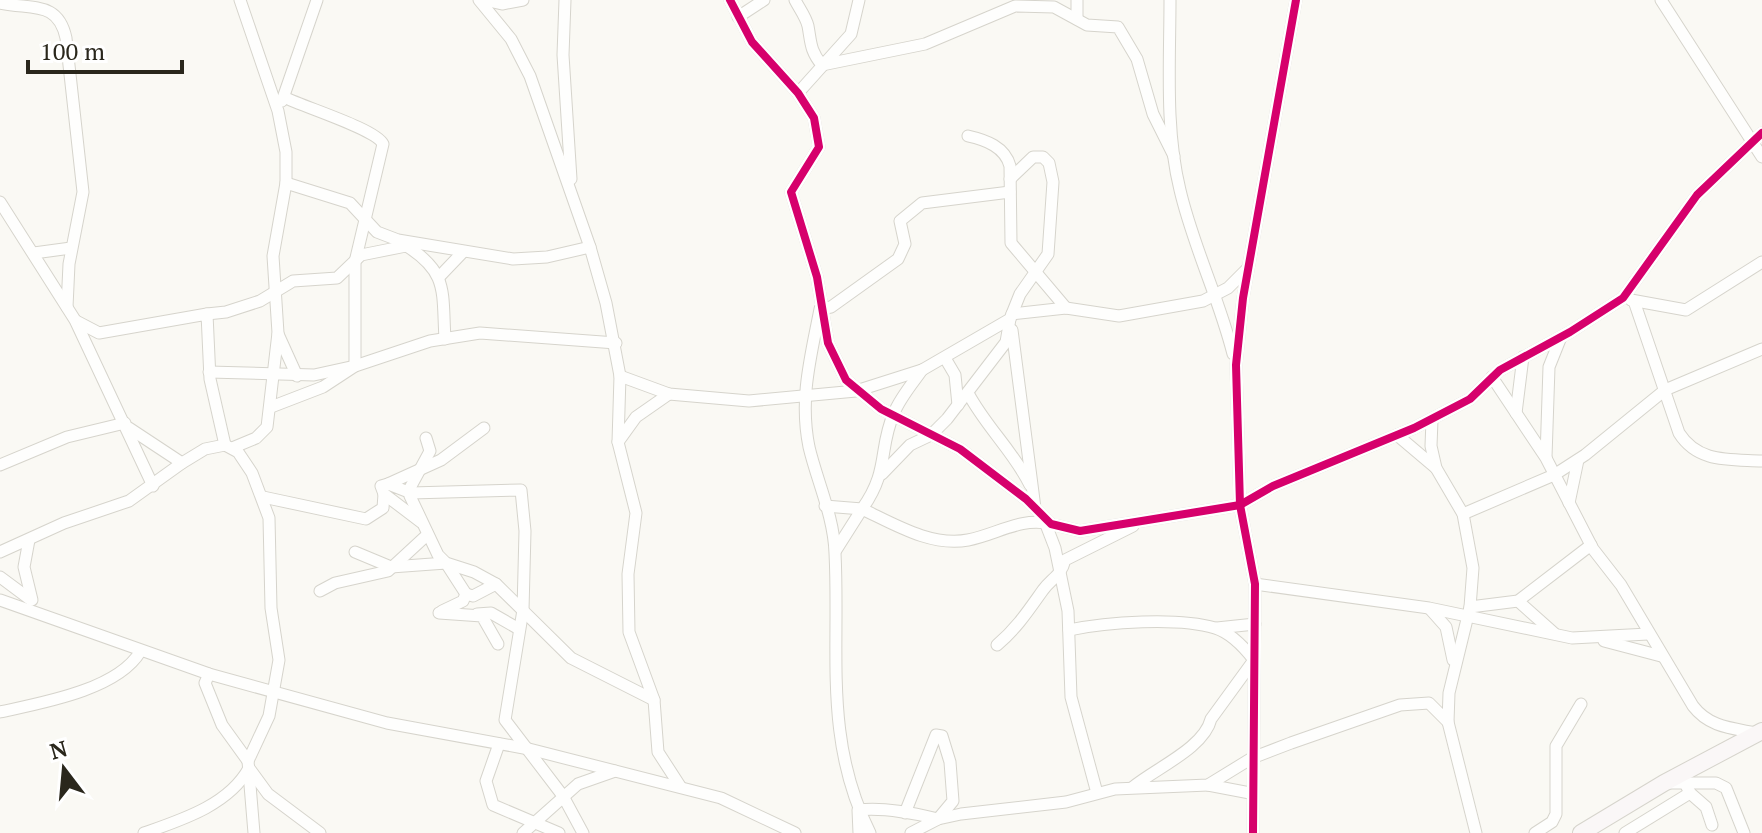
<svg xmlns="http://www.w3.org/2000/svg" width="1762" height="833" viewBox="0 0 1762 833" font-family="'PT Serif',serif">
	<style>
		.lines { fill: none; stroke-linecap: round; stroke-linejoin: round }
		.street-casing { stroke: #d6d4cc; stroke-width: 13 }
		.secondary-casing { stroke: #d6d4cc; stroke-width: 18 }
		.street { stroke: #fefefd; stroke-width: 11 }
		.secondary { stroke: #faf7f7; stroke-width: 16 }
		.cycleway-casing { stroke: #fff; stroke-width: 13 }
		.cycleway { stroke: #d6006c; stroke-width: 8 }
	</style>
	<rect width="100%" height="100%" fill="#faf9f4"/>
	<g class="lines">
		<g class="street-casing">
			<g id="street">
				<path d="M479 0 511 39 530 76 590 247 606 303 620 376 618 442 636 513 628 574 629 632 654 700 658 752 680 786"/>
				<path d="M484 0 502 4 523 0"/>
				<path d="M565 0 563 55 571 179"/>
				<path d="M730 0 752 42 798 93 814 118 819 147 791 192 817 277 828 343 846 380 881 409 960 449 1026 499 1051 524 1080 531 1240 505 1273 486 1414 428 1470 399 1500 370 1570 332 1623 298 1697 195 1762 133"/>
				<path d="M795 0C799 8 806 17 808 26 811 42 810 51 822 65L925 44 1015 6 1054 7 1087 25 1118 27 1137 59 1153 114 1174 156"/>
				<path d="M1077 0V19"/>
				<path d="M1170 0C1170 62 1165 130 1180 190 1193 246 1219 298 1233 354"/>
				<path d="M1661 0 1762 157"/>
				<path d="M0 3C31 10 58 0 66 38L83 192 69 264 67 307"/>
				<path d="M738 17 764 0"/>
				<path d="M798 93 851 34 859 0"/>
				<path d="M282 101 317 0"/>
				<path d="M968 136C986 140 1005 147 1010 166L1011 243 1066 308"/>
				<path d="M286 183 350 203 377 232 398 240 513 259 547 257 590 247"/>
				<path d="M0 202 75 320 153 486"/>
				<path d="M405 245C449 272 442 292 445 339"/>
				<path d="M34 253 71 248"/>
				<path d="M440 276 462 253"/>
				<path d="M1631 300 1686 310 1762 262"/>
				<path d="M1634 301 1679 433C1698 463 1729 459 1762 461"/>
				<path d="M207 314 226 312 260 301 293 281 337 278 361 255 406 246"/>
				<path d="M1012 314 1066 308 1119 316 1203 301 1228 288 1248 268"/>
				<path d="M76 321 99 333 207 314 210 379 225 445"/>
				<path d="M1012 330 1035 508"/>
				<path d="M278 334 297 376"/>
				<path d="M945 358 955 375 958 405"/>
				<path d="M209 372 314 375 355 366 430 341 480 333 616 343"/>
				<path d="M620 376 669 394 749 401 856 391 922 370 1010 319 1020 294 1048 254 1053 182 1049 163 1043 157H1033L1010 179"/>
				<path d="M1492 377 1546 458 1593 549 1621 585 1693 706C1709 727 1731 728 1756 733"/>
				<path d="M968 393C986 427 1014 452 1030 485"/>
				<path d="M271 407 323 387 355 366V262L383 144C376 129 303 107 284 97"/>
				<path d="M1516 413 1523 357"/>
				<path d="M1432 420 1431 446 1436 468 1463 514 1473 568 1470 607 1449 693 1448 722 1476 833"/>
				<path d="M129 428 182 463"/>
				<path d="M1397 435 1436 468"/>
				<path d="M426 438 430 451 410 488V496L438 555 446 563 474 572 496 584 571 658 654 700"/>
				<path d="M618 442 636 417 669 394"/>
				<path d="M232 448 256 438 267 427 278 333 273 256 286 183V152L278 111 240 0"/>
				<path d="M1546 457 1549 367 1561 337"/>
				<path d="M0 465 67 437 125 423"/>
				<path d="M882 474 910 445 931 435 947 419 1006 342 1010 319"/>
				<path d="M388 484 441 460 484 428"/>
				<path d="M263 497 366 519 383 508 384 494"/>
				<path d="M1569 503 1578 460"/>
				<path d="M825 506 862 509C890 470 878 449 894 413 900 398 912 384 922 370"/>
				<path d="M1463 514 1554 475 1585 455 1665 390 1762 349"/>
				<path d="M421 522 384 494 381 486 388 484 411 493 521 490 525 531 523 610 505 720 563 796 583 833"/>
				<path d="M1045 522 1055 548 1068 611 1071 697 1097 793"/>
				<path d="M29 540 24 567 32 600"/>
				<path d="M836 550 862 509C894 524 931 547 968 540 998 534 1020 517 1051 524"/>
				<path d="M0 552 64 523 129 501 182 463 205 449 225 445 238 452 252 473 269 518 271 608 279 660 269 716 248 761 254 833"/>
				<path d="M355 552 391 567 446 563 466 594"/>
				<path d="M0 577 31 600"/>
				<path d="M1255 584 1429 608 1572 638 1648 634"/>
				<path d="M320 591 335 583 388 571 427 535"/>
				<path d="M0 600 209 674 387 723 529 749 721 798 795 833"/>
				<path d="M1518 601 1554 633"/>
				<path d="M1470 607 1518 601 1591 545"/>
				<path d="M1430 609 1446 627 1453 660"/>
				<path d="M442 611 463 601 466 594 473 596 496 584"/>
				<path d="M439 613 482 616 498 644"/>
				<path d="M477 614 491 613 519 629"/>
				<path d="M1217 628 1255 624"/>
				<path d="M1069 630C1107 622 1178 617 1215 628 1231 633 1244 647 1254 660L1211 719C1204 748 1156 768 1133 787"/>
				<path d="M1604 641 1661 656"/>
				<path d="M997 645C1017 628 1028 611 1043 590 1052 578 1061 576 1065 560L1133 526"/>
				<path d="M209 674 205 683 222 725 248 761"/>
				<path d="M0 712C41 703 117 690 140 652"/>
				<path d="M499 744 486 781 493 805 559 833"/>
				<path d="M1668 783H1716L1726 788 1744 833"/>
				<path d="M1208 785 1250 793"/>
				<path d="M1690 793 1706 807 1712 825"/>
				<path d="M144 833C181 820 229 805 249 768L268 794 320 833"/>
				<path d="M523 833 578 784 615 771"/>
				<path d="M859 833 858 810C884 807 913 813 938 819L953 801 950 762 942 736 936 735 905 813"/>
				<path d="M870 833C823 739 840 651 835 553 834 517 817 481 809 447 799 398 811 356 820 309L831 307 898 259 905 244 900 221 922 203 1010 192"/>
				<path d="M911 833 938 819 961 814 1066 802 1115 789 1208 785 1252 758 1291 743 1400 705 1429 703 1448 722"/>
				<path d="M1253 833 1255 584 1240 505 1236 365 1243 298 1296 0"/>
				<path d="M1535 833 1552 822 1556 814V746L1581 704"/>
				<path d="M1625 833 1690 793 1685 783"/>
			</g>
		</g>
		<g class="secondary-casing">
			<path id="secondary" d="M1581 833 1664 783 1762 731"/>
		</g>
		<use href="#street" class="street"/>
		<use href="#secondary" class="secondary"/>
		<g class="cycleway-casing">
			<g id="cycleway">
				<path d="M730 0 752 42 798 93 814 118 819 147 791 192 817 277 828 343 846 380 881 409 960 449 1026 499 1051 524 1080 531 1240 505 1273 486 1414 428 1470 399 1500 370 1570 332 1623 298 1697 195 1762 133"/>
				<path d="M1253 833 1255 584 1240 505 1236 365 1243 298 1296 0"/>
			</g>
		</g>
		<use href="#cycleway" class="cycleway"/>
	</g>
	<g transform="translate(64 769) rotate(344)" stroke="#ffffff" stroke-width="6" paint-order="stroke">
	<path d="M0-6L14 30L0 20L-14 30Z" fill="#2a271c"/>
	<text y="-12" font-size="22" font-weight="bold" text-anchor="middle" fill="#2a271c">N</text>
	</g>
	<path d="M28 60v12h154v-12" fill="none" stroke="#2a271c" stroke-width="4"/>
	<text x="40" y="60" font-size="24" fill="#2a271c" stroke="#ffffff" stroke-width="6" paint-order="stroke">100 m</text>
</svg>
